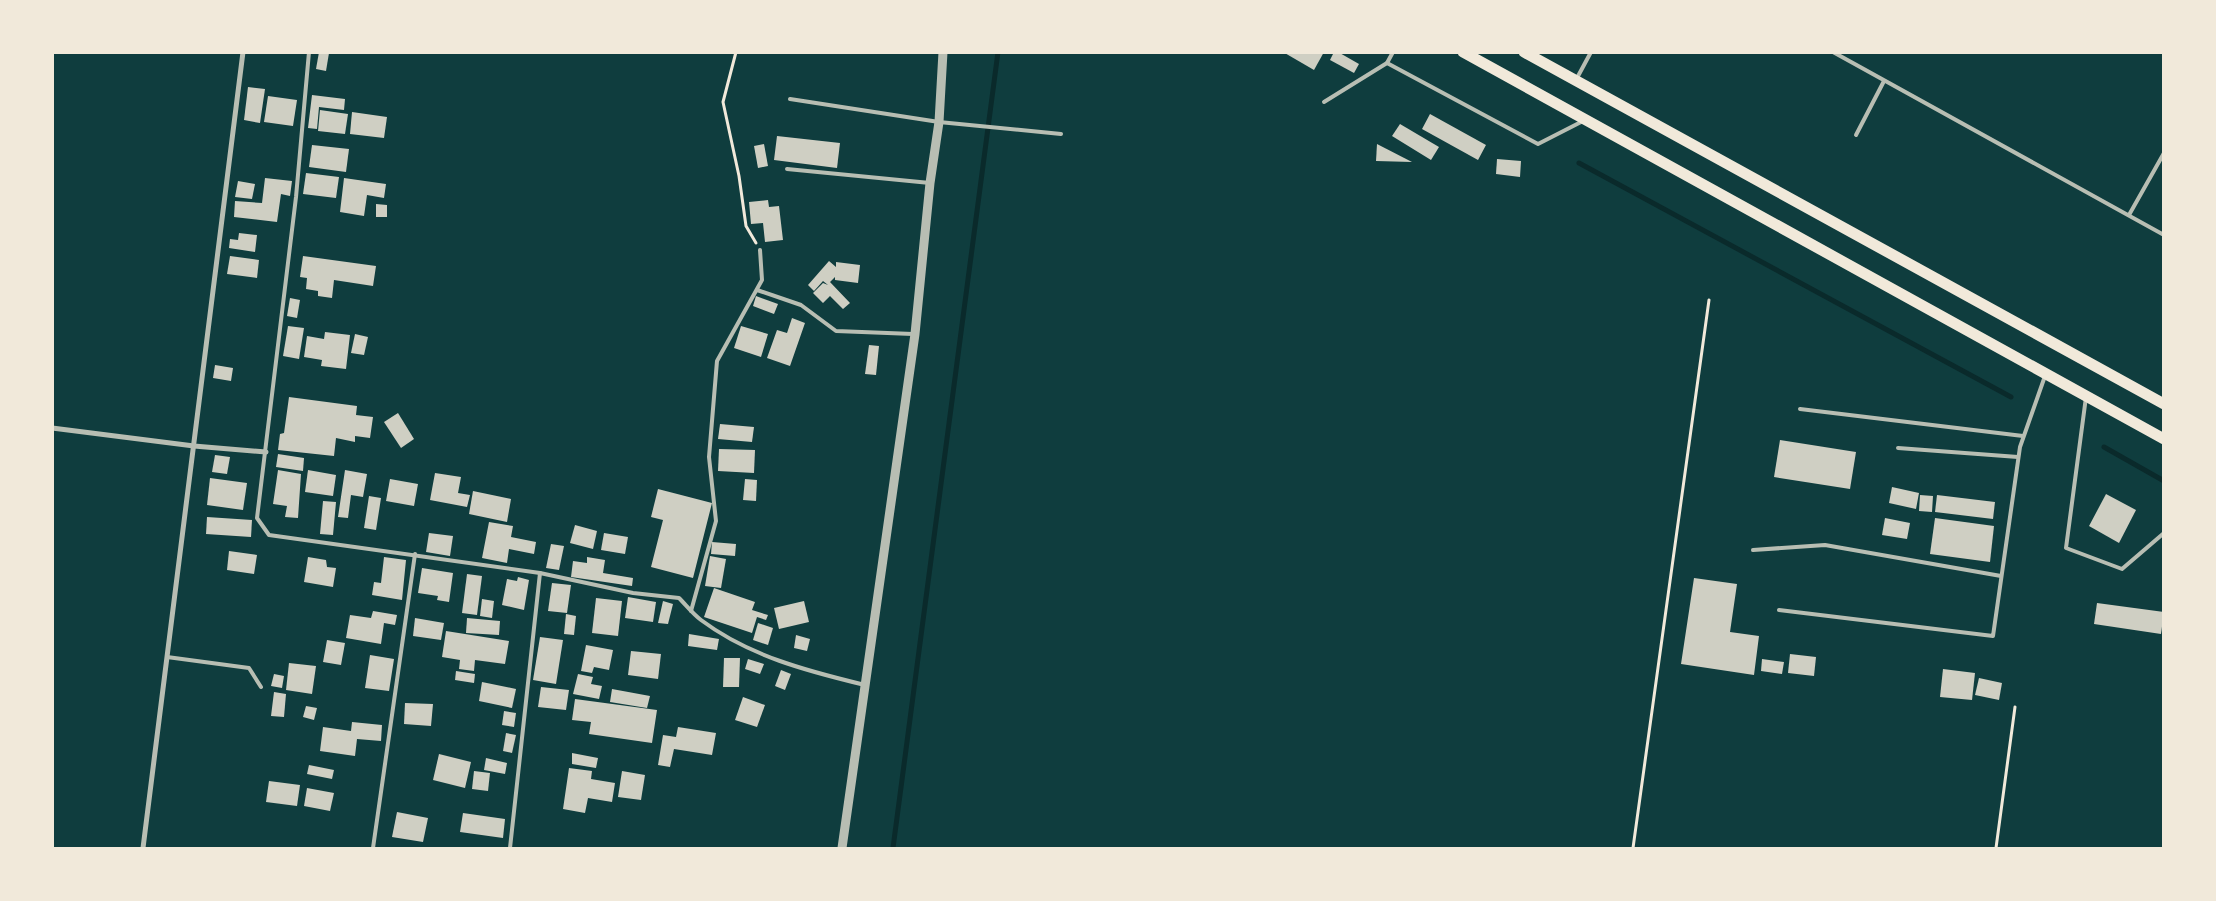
<svg xmlns="http://www.w3.org/2000/svg" width="2216" height="901" viewBox="0 0 2216 901" font-family="Inter,sans-serif">
	<style>
		.lines { fill: none; stroke-linecap: round; stroke-linejoin: round }
		.stream { stroke: #0a2a2b; stroke-width: 5 }
		.building { fill: #cfcfc3 }
		.path { stroke: #f1e9da; stroke-width: 3 }
		.service { stroke: #b8beb3; stroke-width: 4 }
		.minor { stroke: #b8beb3; stroke-width: 5 }
		.tertiary { stroke: #b8beb3; stroke-width: 9 }
		.primary { stroke: #f1e9da; stroke-width: 11 }
	</style>
	<rect width="100%" height="100%" fill="#0f3d3e"/>
	<g class="lines">
		<g class="stream">
			<path d="M1579 163 2011 397"/>
			<path d="M2104 447 2164 481"/>
			<path d="M893 848 998 52"/>
		</g>
	</g>
	<g class="building">
		<path d="M319 52 329 53 326 71 316 69Z"/>
		<path d="M1283 52H1324L1314 70Z"/>
		<path d="M1334 52H1338L1359 64 1354 73 1330 60Z"/>
		<path d="M248 87 265 89 260 123 244 120Z"/>
		<path d="M312 95 345 99 344 110 319 107 317 129 308 128Z"/>
		<path d="M268 96 297 100 293 126 264 122Z"/>
		<path d="M320 110 348 114 345 134 318 131Z"/>
		<path d="M352 112 387 117 384 138 350 134Z"/>
		<path d="M1430 114 1486 145 1478 160 1422 129Z"/>
		<path d="M1400 124 1439 147 1431 160 1392 136Z"/>
		<path d="M777 136 840 143 837 168 774 160Z"/>
		<path d="M764 144 768 166 758 168 754 146Z"/>
		<path d="M1377 144 1412 162 1376 161Z"/>
		<path d="M312 145 349 149 346 172 309 167Z"/>
		<path d="M1497 159 1521 161 1520 177 1496 174Z"/>
		<path d="M306 173 339 177 336 198 303 194Z"/>
		<path d="M265 178 292 181 290 196 281 194 277 222 234 217 235 201 262 203Z"/>
		<path d="M344 178 386 184 384 198 367 195 364 216 340 212Z"/>
		<path d="M238 181 255 184 252 199 235 197Z"/>
		<path d="M768 200 769 207 779 206 783 240 765 242 763 223 751 224 749 202Z"/>
		<path d="M376 204 387 205V217H376Z"/>
		<path d="M239 233 257 235 255 252 229 248 230 239 238 240Z"/>
		<path d="M230 256 259 260 257 278 227 274Z"/>
		<path d="M303 256 376 266 373 286 334 280 332 298 318 296V291L306 289 307 278 300 277Z"/>
		<path d="M829 261 836 267V262L860 265 858 283 835 280V277L830 282 850 303 843 309 830 296 823 303 813 293 823 283 828 285 823 281 814 291 808 285Z"/>
		<path d="M756 296 778 304 774 314 753 306Z"/>
		<path d="M290 298 300 300 297 318 287 316Z"/>
		<path d="M792 318 805 323 790 366 767 358 777 330 787 333Z"/>
		<path d="M288 326 304 328 299 359 283 356Z"/>
		<path d="M741 326 768 334 761 357 734 348Z"/>
		<path d="M325 332 350 335 346 369 321 366 322 360 304 357 307 336 324 339Z"/>
		<path d="M355 334 368 337 364 355 351 353Z"/>
		<path d="M869 345 879 346 876 375 865 374Z"/>
		<path d="M215 365 233 368 231 381 213 378Z"/>
		<path d="M289 397 357 406 356 415 373 417 370 438 355 436V442L336 438 334 456 278 450 280 434 284 433Z"/>
		<path d="M398 413 414 439 401 448 384 422Z"/>
		<path d="M720 424 754 427 752 442 718 439Z"/>
		<path d="M1780 440 1856 452 1850 489 1774 477Z"/>
		<path d="M719 449 755 450 754 473 718 471Z"/>
		<path d="M278 454 304 458 303 471 276 467Z"/>
		<path d="M215 455 230 457 227 474 212 472Z"/>
		<path d="M278 470 301 474 298 518 285 517 287 506 273 504Z"/>
		<path d="M308 470 336 475 333 496 305 492Z"/>
		<path d="M345 470 367 474 363 497 351 495 348 518 338 517Z"/>
		<path d="M435 473 461 477 458 493 470 495 467 507 430 500Z"/>
		<path d="M210 478 247 483 243 510 207 505Z"/>
		<path d="M390 479 418 484 414 506 386 501Z"/>
		<path d="M745 479 757 480 756 501 743 500Z"/>
		<path d="M1892 487 1919 493 1916 509 1889 503Z"/>
		<path d="M658 489 712 503 693 578 651 567 663 520 651 517Z"/>
		<path d="M473 491 511 499 507 522 469 514Z"/>
		<path d="M2106 494 2136 510 2119 543 2089 526Z"/>
		<path d="M1920 495 1933 496 1932 512 1919 511Z"/>
		<path d="M1937 495 1995 502 1993 519 1935 512Z"/>
		<path d="M369 496 381 498 376 530 364 528Z"/>
		<path d="M323 501 336 502 333 535 320 534Z"/>
		<path d="M207 517 252 520 251 537 206 534Z"/>
		<path d="M1885 518 1910 523 1907 539 1882 535Z"/>
		<path d="M1935 518 1994 526 1990 562 1930 554Z"/>
		<path d="M489 522 513 526 511 537 536 542 534 554 509 549 507 563 482 558Z"/>
		<path d="M575 525 597 531 593 549 570 543Z"/>
		<path d="M429 533 453 536 450 556 426 552Z"/>
		<path d="M604 533 628 537 625 554 601 550Z"/>
		<path d="M712 542 736 544 735 556 711 554Z"/>
		<path d="M551 544 564 546 559 570 546 568Z"/>
		<path d="M229 551 257 555 254 574 227 570Z"/>
		<path d="M710 556 726 559 721 588 705 586Z"/>
		<path d="M308 557 326 560 327 567 336 568 333 587 304 582Z"/>
		<path d="M384 557 406 560 402 600 372 595 374 582 381 583Z"/>
		<path d="M587 557 605 560 603 573 633 578 632 586 571 577 573 561 587 563Z"/>
		<path d="M422 568 453 573 449 602 437 600 438 596 418 593Z"/>
		<path d="M467 574 482 576 477 615 462 613Z"/>
		<path d="M518 577 529 580 524 610 502 605 507 579 517 581Z"/>
		<path d="M1694 578 1737 584 1730 632 1759 636 1754 675 1681 664Z"/>
		<path d="M552 583 571 585 567 613 548 611Z"/>
		<path d="M714 588 755 602 752 610 768 615 766 620 757 617 752 633 704 617Z"/>
		<path d="M628 597 656 602 653 622 625 618Z"/>
		<path d="M596 598 622 601 618 636 592 633Z"/>
		<path d="M482 599 494 601 492 618 480 616Z"/>
		<path d="M663 601 673 604 668 624 658 623Z"/>
		<path d="M804 601 809 622 779 629 774 608Z"/>
		<path d="M2097 603 2164 612 2161 634 2094 624Z"/>
		<path d="M373 611 397 615 395 625 384 623 381 644 346 638 350 615 371 618Z"/>
		<path d="M566 614 576 616 574 635 564 634Z"/>
		<path d="M415 618 444 623 441 640 413 636Z"/>
		<path d="M467 618 500 621 499 635 466 633Z"/>
		<path d="M758 623 773 628 768 645 753 640Z"/>
		<path d="M446 631 509 641 505 664 475 660 474 671 459 669 460 660 442 657Z"/>
		<path d="M689 634 719 639 717 650 688 646Z"/>
		<path d="M796 635 810 639 807 651 794 648Z"/>
		<path d="M540 637 563 640 556 684 533 680Z"/>
		<path d="M327 640 345 643 341 665 323 662Z"/>
		<path d="M586 645 613 650 609 670 594 667 592 673 581 671Z"/>
		<path d="M631 651 661 654 658 679 628 675Z"/>
		<path d="M1790 654 1816 657 1814 676 1788 673Z"/>
		<path d="M370 655 394 659 389 691 365 688Z"/>
		<path d="M724 658H740L739 687H723Z"/>
		<path d="M748 659 764 664 760 674 745 669Z"/>
		<path d="M1762 659 1784 662 1782 674 1761 671Z"/>
		<path d="M289 663 316 666 312 694 286 690Z"/>
		<path d="M1943 669 1975 673 1972 700 1940 697Z"/>
		<path d="M781 670 791 674 785 690 775 686Z"/>
		<path d="M456 671 475 674 474 683 455 680Z"/>
		<path d="M274 674 284 676 282 688 271 686Z"/>
		<path d="M578 674 593 677 591 684 602 686 599 699 573 694Z"/>
		<path d="M1979 678 2002 683 1999 700 1975 695Z"/>
		<path d="M482 682 516 689 512 708 479 701Z"/>
		<path d="M541 687 569 690 566 710 538 707Z"/>
		<path d="M612 689 650 696 647 708 610 702Z"/>
		<path d="M274 692 286 694 284 717 271 716Z"/>
		<path d="M743 697 765 705 757 727 735 720Z"/>
		<path d="M575 699 657 710 652 743 589 734 591 722 572 720Z"/>
		<path d="M405 703 433 704 431 726 404 724Z"/>
		<path d="M306 706 317 708 314 720 303 717Z"/>
		<path d="M504 711 516 713 514 727 502 725Z"/>
		<path d="M352 722 382 725 381 741 357 739 355 756 320 751 323 727 351 731Z"/>
		<path d="M678 727 716 733 712 755 674 749 670 767 658 765 663 735 676 737Z"/>
		<path d="M506 733 516 735 512 753 503 751Z"/>
		<path d="M572 753 598 758 596 768 572 764Z"/>
		<path d="M439 754 471 762 465 788 433 780Z"/>
		<path d="M486 758 507 763 505 774 484 770Z"/>
		<path d="M309 765 334 770 332 779 307 774Z"/>
		<path d="M569 768 592 771 591 779 615 783 612 802 588 798 585 813 563 809Z"/>
		<path d="M474 771 490 773 488 791 472 789Z"/>
		<path d="M622 771 645 775 641 800 618 797Z"/>
		<path d="M269 781 300 785 297 806 266 802Z"/>
		<path d="M307 788 334 793 330 811 304 806Z"/>
		<path d="M397 812 428 818 423 842 392 837Z"/>
		<path d="M463 813 505 819 503 838 460 832Z"/>
	</g>
	<g class="lines">
		<g class="path">
			<path d="M736 52 723 102 739 176 746 226 756 243"/>
			<path d="M1633 848 1709 300"/>
			<path d="M1996 848 2015 707"/>
		</g>
		<g class="service">
			<path d="M309 52 296 197 257 518 269 535 540 573 633 593 679 598C686 605 693 614 701 620 749 656 807 671 865 685"/>
			<path d="M1833 52 2164 235"/>
			<path d="M1387 63 1538 144 1583 121"/>
			<path d="M1577 78 1591 52"/>
			<path d="M790 99 939 122 1061 134"/>
			<path d="M1324 102 1387 63 1393 52"/>
			<path d="M1856 135 1884 81"/>
			<path d="M787 169 930 183"/>
			<path d="M2129 215 2164 153"/>
			<path d="M757 290 801 305 836 331 913 334"/>
			<path d="M2086 397 2066 548 2122 569 2164 533"/>
			<path d="M1800 409 2023 436"/>
			<path d="M1898 448 2018 457"/>
			<path d="M1753 550 1825 545 2001 576"/>
			<path d="M1779 610 1993 636 2020 447 2045 376"/>
			<path d="M691 611 716 521 709 457 717 361 762 280 760 250"/>
			<path d="M167 657 249 668 261 687"/>
			<path d="M373 848 415 554"/>
			<path d="M510 848 540 573"/>
		</g>
		<g class="minor">
			<path d="M52 428 194 446 266 452"/>
			<path d="M143 848 243 52"/>
		</g>
		<path class="tertiary" d="M842 848 915 334 930 183 939 122 943 52"/>
		<g class="primary">
			<path d="M1463 52 2164 439"/>
			<path d="M1524 52 2164 404"/>
		</g>
	</g>
	<rect width="2216" height="901" fill="none" stroke="#f1e9da" stroke-width="108"/>
</svg>
